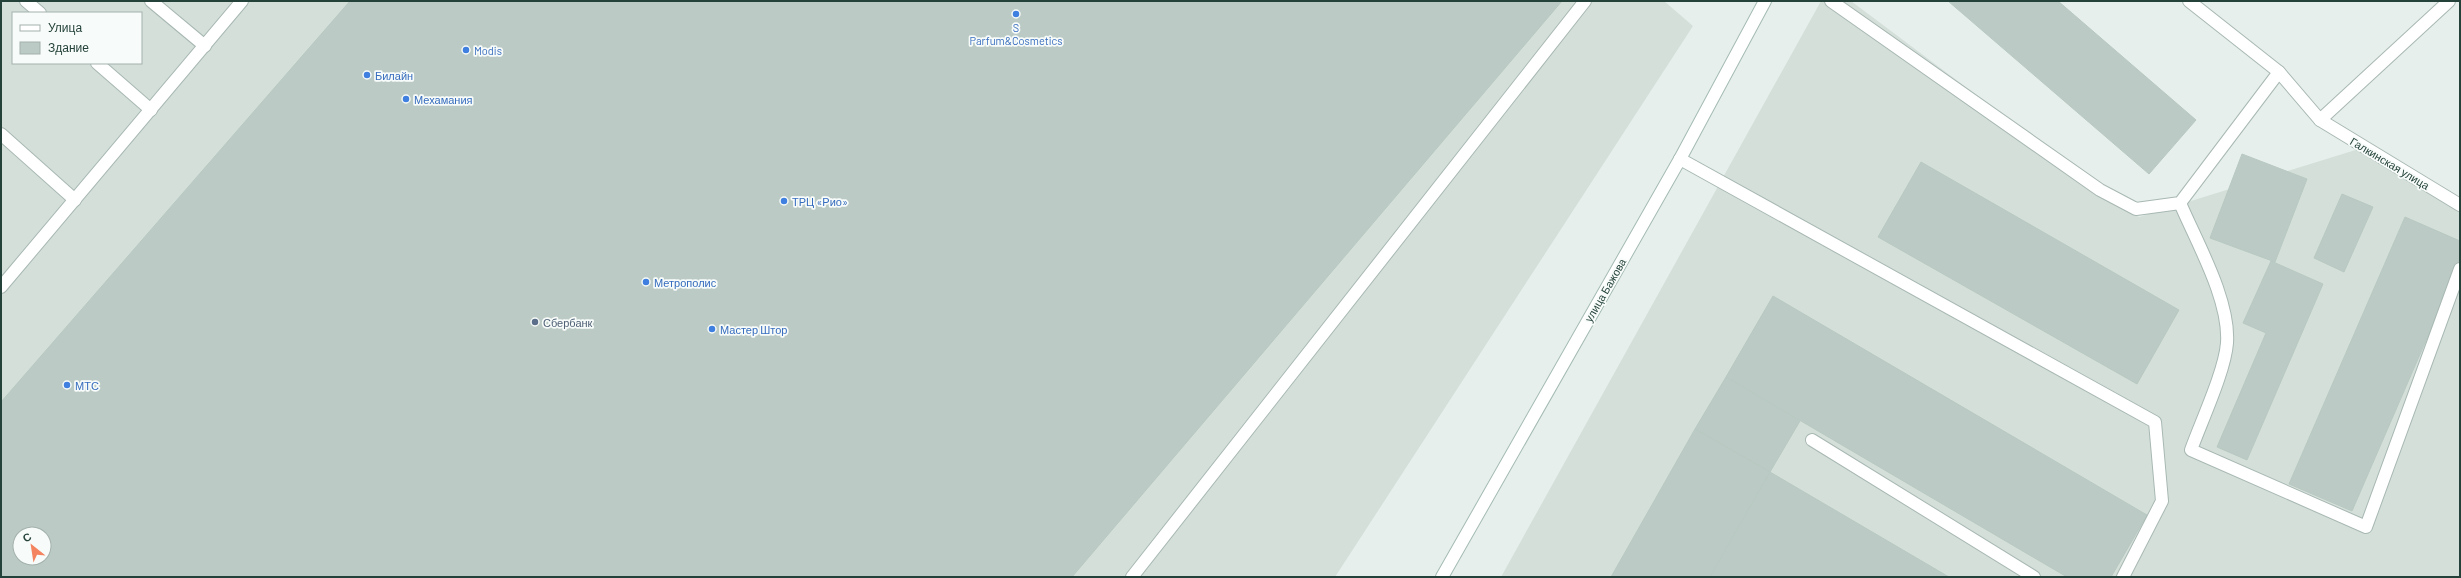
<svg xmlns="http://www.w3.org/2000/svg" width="2461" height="578" viewBox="0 0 2461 578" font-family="Barlow,sans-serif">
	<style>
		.built { fill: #d4dfda; fill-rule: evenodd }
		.building { fill: #bbcac4; stroke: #b8c9c2; fill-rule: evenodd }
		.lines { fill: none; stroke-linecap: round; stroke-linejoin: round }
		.lane-casing { stroke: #a8b8b2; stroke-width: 14 }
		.secondary-casing { stroke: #a4bbb3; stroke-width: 14 }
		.lane { stroke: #fff; stroke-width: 12 }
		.secondary { stroke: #fff; stroke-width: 12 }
		.shop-dot { fill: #3f7fe0; stroke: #f7fbf9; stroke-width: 1.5 }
		.service-dot { fill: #5c6f8a; stroke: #f7fbf9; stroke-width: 1.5 }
		.labels { text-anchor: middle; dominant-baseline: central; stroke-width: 3.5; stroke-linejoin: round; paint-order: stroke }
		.shop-label { font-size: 11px; fill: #366cbe; stroke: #f7fbf9; text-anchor: start }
		.street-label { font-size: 11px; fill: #24423a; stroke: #f7fbf9 }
		.service-label { font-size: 11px; fill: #4e5e75; stroke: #f7fbf9; text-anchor: start }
	</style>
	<rect width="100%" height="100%" fill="#e6efeb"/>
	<g class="built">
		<path d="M1 1H1664L1693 26 1335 577H1ZM13 13H141V63H13ZM20 534H44V558H20Z"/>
		<path d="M1821 1H1851L2139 217 2362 148 2460 201V577H1501Z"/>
	</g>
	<g class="building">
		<path d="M350 1H1562L1072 577H1V402ZM20 534H44V558H20Z"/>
		<path d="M1948 1H2058L2196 120 2149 174Z"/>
		<path d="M2242 154 2307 179 2275 262 2210 238Z"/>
		<path d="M1921 162 2179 310 2137 384 1878 237Z"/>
		<path d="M2342 194 2373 207 2344 272 2314 258Z"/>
		<path d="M2405 217 2460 241V262L2352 511 2289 484Z"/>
		<path d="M2271 261 2323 284 2247 460 2217 447 2266 333 2243 323Z"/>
		<path d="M1773 296 2147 515 2111 577H2067L1726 377Z"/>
		<path d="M1726 377 1800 421 1770 472 1695 429Z"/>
		<path d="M1695 429 1770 472 1710 577H1611Z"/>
		<path d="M1770 472 1949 577H1710Z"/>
	</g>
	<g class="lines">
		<g class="lane-casing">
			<g id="lane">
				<path d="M26 1 40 13"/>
				<path d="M151 1 205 46"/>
				<path d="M1831 1 2100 190 2136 209 2180 203 2279 72 2320 120 2449 1"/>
				<path d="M2189 1 2279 72"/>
				<path d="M97 63 151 110"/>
				<path d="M2320 120 2460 205"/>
				<path d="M1 134 75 200"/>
				<path d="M1680 159 2155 422 2162 501 2123 577"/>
				<path d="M2180 203C2197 243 2230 300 2227 343 2225 371 2201 422 2191 450L2366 527 2460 269"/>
				<path d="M1 287 242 1"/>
				<path d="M1812 440 2034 577"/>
				<path d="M1132 577 1585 1"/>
			</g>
		</g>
		<g class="secondary-casing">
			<path id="secondary" d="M1442 577 1680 159 1765 1"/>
		</g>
		<use href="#lane" class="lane"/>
		<use href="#secondary" class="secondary"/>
	</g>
	<g class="shop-dot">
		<circle cx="1016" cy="14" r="4"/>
		<circle cx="466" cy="50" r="4"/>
		<circle cx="367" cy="75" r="4"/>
		<circle cx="406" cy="99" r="4"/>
		<circle cx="784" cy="201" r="4"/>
		<circle cx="646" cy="282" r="4"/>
		<circle cx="712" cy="329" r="4"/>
		<circle cx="67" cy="385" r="4"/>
	</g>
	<circle class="service-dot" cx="535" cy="322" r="4"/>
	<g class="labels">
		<g class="shop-label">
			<text x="1016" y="27" text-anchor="middle">S<tspan x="1016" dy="13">Parfum&amp;Cosmetics</tspan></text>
			<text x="474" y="50">Modis</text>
			<text x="375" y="75">Билайн</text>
			<text x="414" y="99">Мехамания</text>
			<text x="792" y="201">ТРЦ «Рио»</text>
			<text x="654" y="282">Метрополис</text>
			<text x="720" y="329">Мастер Штор</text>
			<text x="75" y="385">МТС</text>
		</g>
		<g class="street-label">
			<text transform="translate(2390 163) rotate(31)">Галкинская улица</text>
			<text transform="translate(1605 290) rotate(-60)">улица Бажова</text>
		</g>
		<g class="service-label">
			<text x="543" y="322">Сбербанк</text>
		</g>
	</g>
	<rect width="2461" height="578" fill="none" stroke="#24423a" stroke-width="4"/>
	<rect x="12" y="12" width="130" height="52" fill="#f7fbf9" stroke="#a3b1ad"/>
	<rect x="20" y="25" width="20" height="6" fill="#ffffff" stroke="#a3b1ad"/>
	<text x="48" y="32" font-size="12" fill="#24423a">Улица</text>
	<rect x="20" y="42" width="20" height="12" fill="#bbcac4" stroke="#a3b1ad"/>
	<text x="48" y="52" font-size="12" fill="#24423a">Здание</text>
	<g transform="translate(32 546) rotate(330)"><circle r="19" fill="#f7fbf9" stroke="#a3b1ad"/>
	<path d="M0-3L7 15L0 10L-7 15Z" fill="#f4845f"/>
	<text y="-6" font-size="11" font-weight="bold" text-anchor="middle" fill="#24423a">С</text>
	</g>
</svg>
